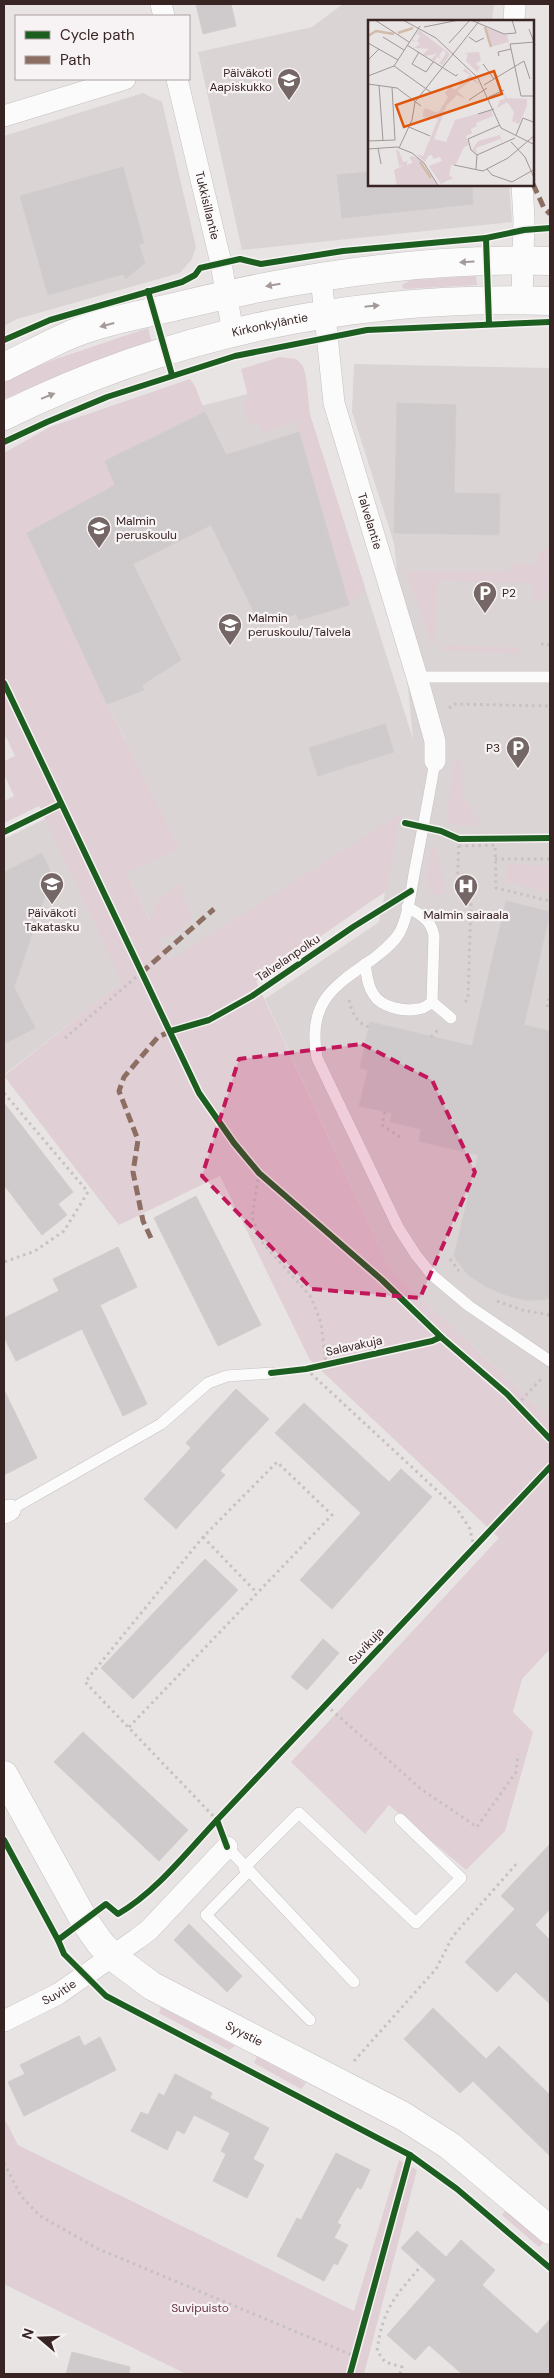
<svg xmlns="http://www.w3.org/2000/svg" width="554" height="2378" viewBox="0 0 554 2378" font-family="'DM Sans',sans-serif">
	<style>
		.built { fill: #dbd4d5 }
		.green { fill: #e0cfd5 }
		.building { fill: #cfcacb; stroke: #d1cdcd }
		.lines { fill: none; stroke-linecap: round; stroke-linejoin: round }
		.lane-casing { stroke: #c6c1c2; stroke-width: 12 }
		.street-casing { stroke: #c6c1c2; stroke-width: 22 }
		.secondary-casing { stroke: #c5c0c0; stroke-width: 29 }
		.path { stroke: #c8c1c1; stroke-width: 3; stroke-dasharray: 2.5 4; stroke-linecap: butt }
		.lane { stroke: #fcfbfb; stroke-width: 11 }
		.street { stroke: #fcfbfb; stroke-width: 21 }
		.secondary { stroke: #fcfbfb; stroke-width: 28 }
		.quiet { stroke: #8d6e63; stroke-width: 5; stroke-dasharray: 10 5; stroke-linecap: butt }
		.cycleway-casing { stroke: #f7f2f3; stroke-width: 9 }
		.cycleway { stroke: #1b5e20; stroke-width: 6 }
		.oneway { fill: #a49a9a }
		.marked { fill: #c2185b; fill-opacity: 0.2; stroke: #c2185b; stroke-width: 4; stroke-dasharray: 10 6; stroke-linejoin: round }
		.labels { text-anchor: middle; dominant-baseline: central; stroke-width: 4.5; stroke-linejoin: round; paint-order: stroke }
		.poi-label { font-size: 12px; fill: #392424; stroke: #f7f2f3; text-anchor: start }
		.street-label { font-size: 12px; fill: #392424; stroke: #f7f2f3 }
		.park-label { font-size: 12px; fill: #6b3345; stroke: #f7f2f3 }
		.inset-river { fill: none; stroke: #d2bba9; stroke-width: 2.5 }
		.inset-road { fill: none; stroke: #a29797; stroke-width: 1 }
		.view { fill: #df560d; fill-opacity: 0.15; stroke: #df560d; stroke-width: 2.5 }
		.inset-edge { fill: none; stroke: #392424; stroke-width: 2.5 }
	</style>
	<rect width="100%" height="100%" fill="#e8e4e4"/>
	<g class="built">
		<path d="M343 4H494L492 21H369V185H509L512 222 242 250 198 52 312 27Z"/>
		<path d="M143 93 162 102 196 247 192 259 180 273 17 319 4 326V136Z"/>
		<path d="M354 364 550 368V1418L389 1268 265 999 379 922 385 892 360 908 170 961 126 872V741L4 501 143 421 294 382 310 415 413 739 394 543 352 412Z"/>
		<path d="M45 819 57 823 130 976 4 1075V839Z"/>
	</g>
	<g class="green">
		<path d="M476 276 477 285 405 289 402 287 403 284 412 280Z"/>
		<path d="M148 328 152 343 88 364 4 399V380L56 359Z"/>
		<path d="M280 357 296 359 303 366 306 377 310 415 365 588 349 605 296 421 262 433 260 424 251 426 242 403 249 400 241 369Z"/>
		<path d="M190 379 195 386 205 412 105 460 115 485 27 533 107 704 180 849 126 872 150 921 157 900 179 884 193 920 170 937 159 938 170 960 400 814 386 891 256 981 389 1268 550 1418V1649L522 1679 513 1712 533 1732 505 1831 466 1870 389 1805 365 1834 291 1762 499 1538 310 1360 220 1176 119 1225 4 1076 122 982 39 806 4 823V801L14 796 4 774V761L15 756 6 737 4 738V453L50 427Z"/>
		<path d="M539 550H550L547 595 544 600 537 602 532 597 533 583 438 581 434 644 430 639 406 571 509 572 510 564H537Z"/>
		<path d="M443 645 520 648V654L442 650Z"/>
		<path d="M455 758 462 763 463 798 469 804 481 826 454 825 446 822Z"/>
		<path d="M432 846 435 847 446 889 445 893 437 895C418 886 429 863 432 846Z"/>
		<path d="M507 864 550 866V892L506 882Z"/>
		<path d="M161 2007 235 2046 229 2050 159 2013Z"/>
		<path d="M257 2057 306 2083 301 2089 254 2063Z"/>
		<path d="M4 2118 18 2145 354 2311 399 2160 417 2170 364 2374H186L4 2284Z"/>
		<path d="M506 2210 545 2242 539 2247 502 2215Z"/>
	</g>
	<g class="building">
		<path d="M196 4H231L236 26 203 34Z"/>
		<path d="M123 167 144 243 139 245 145 263 125 279 124 274 48 295 20 196Z"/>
		<path d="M369 172V185H472L473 204 342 218 337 175Z"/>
		<path d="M397 403 456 405 454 493 500 494 499 535 394 533Z"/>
		<path d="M205 412 226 455 299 432 349 605 299 620 296 614 261 626 211 525 133 564 181 660 142 685 144 690 107 704 27 533 115 485 105 461Z"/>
		<path d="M385 724 394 752 318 776 309 748Z"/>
		<path d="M42 853 52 875 14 987 35 1028 4 1044V872Z"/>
		<path d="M506 901 550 912 524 1025 550 1031V1298L541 1300H526L505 1295 485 1286 467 1274 454 1256 478 1155 419 1141 421 1129 390 1122 392 1113 359 1106 368 1070 360 1068 370 1022 472 1046Z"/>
		<path d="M4 1103 73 1192 58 1204 67 1215 42 1235 4 1185Z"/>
		<path d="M196 1196 261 1325 218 1346 154 1218Z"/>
		<path d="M118 1247 137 1287 100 1305 147 1404 123 1416 82 1329 16 1361 4 1337V1318L59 1291 53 1279Z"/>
		<path d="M236 1389 269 1419 220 1471 225 1475 176 1529 144 1499 191 1448 186 1443Z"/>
		<path d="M4 1390 37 1458 4 1475Z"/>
		<path d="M304 1403 389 1482 401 1469 432 1497 332 1609 300 1580 361 1513 275 1433Z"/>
		<path d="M205 1559 238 1590 133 1699 101 1668Z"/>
		<path d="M323 1639 339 1653 307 1690 291 1677Z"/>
		<path d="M83 1732 188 1830 159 1861 54 1762Z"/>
		<path d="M550 1844V1909L535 1925 550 1940V2004L516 1972 497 1992 465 1962 515 1909 501 1896Z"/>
		<path d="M189 1924 242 1976 227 1992 174 1940Z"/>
		<path d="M433 2008 486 2059 499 2046 550 2095V2156L473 2081 460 2093 404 2039Z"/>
		<path d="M79 2036 84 2046 100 2037 116 2070 24 2116 8 2082 25 2074 20 2065Z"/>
		<path d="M175 2074 212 2093 210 2098 269 2128 253 2159 264 2165 247 2198 213 2181 226 2154 221 2151 230 2133 194 2115 184 2134 177 2130 167 2150 131 2131 141 2112 148 2115 159 2093 164 2096Z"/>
		<path d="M336 2153 370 2170 361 2189 357 2187 337 2223 341 2225 334 2238 348 2245 337 2265 334 2263 324 2281 277 2256 297 2218 301 2220Z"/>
		<path d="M417 2231 446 2257 461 2240 495 2270 482 2285 537 2334 550 2319V2374H462L429 2345 415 2360 387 2335 436 2280 401 2248Z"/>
		<path d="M72 2352 130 2367 129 2374H66Z"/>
	</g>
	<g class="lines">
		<g class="lane-casing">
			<g id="lane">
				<path d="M417 677H550"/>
				<path d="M435 761C429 797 422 833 415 869 411 890 409 913 400 932 394 943 383 951 373 959 332 987 307 1003 317 1058L398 1227 416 1255 432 1275 469 1306 550 1361"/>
				<path d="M407 907C421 915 431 919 434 936L432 1002"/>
				<path d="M365 964C367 975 367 986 374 995 381 1007 404 1012 418 1009 423 1009 428 1005 432 1002L451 1018"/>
				<path d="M10 1510 161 1424 208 1383 227 1376 271 1373"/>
				<path d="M227 1847 354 1982"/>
				<path d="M244 1868 299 1813 416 1923 461 1878 400 1819"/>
				<path d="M249 1871 206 1915 310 2020"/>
			</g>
		</g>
		<g class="street-casing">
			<g id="street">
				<path d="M161 4 164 16"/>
				<path d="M514 21 515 4"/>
				<path id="s1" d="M177 79 221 263 233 333"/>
				<path d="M4 116 125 79"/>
				<path d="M522 185 524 219 522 300"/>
				<path id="s2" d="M321 277 334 403 417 677 435 741V761"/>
				<path d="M4 1513 10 1510"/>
				<path id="s3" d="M4 2021 58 1994 137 1939 149 1930 227 1847"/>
			</g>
		</g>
		<g class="secondary-casing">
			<g id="secondary">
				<path d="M4 367C27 356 49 344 72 334 107 320 146 314 182 305 302 276 427 257 550 261"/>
				<path id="s4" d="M4 416C173 332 362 294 550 301"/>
				<path id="s5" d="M4 1775 84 1920 100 1943 112 1956 152 1986 403 2116 450 2146 550 2230"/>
			</g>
		</g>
		<g class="path">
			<path d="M541 644 550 645"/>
			<path d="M449 708 454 704 550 706"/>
			<path d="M459 839 457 891 471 901 468 999 463 1004"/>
			<path d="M459 846 495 845 496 888 550 901"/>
			<path d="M495 859H550"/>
			<path d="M349 1000C352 1012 356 1023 369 1027"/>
			<path d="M547 1007 550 995"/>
			<path d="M431 1037 438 1030"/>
			<path d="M65 1038 141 973"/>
			<path d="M4 1093 88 1192 64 1231 35 1251 4 1262"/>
			<path d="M385 1112 382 1125 400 1137"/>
			<path d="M259 1173 252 1217 261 1241 311 1297 321 1323 326 1364"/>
			<path d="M450 1259 459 1271"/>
			<path d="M497 1301 522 1310 550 1315"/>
			<path d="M306 1369 457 1509 470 1529 474 1547"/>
			<path d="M517 1405 542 1378"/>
			<path d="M203 1537 257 1593"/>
			<path d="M326 1705 421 1789 477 1827 516 1772 518 1754"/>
			<path d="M129 1727 332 1515 277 1462 203 1537 85 1682 217 1820"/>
			<path d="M354 2061 436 1969 453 1936 518 1862"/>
			<path d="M4 2163 21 2196 39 2215 96 2248 354 2356"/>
			<path d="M400 2374 402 2367 385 2362 377 2351C383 2308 394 2298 421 2266"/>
		</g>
		<use href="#lane" class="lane"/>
		<use href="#street" class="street"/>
		<use href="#secondary" class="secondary"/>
		<g class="quiet">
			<path d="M533 184 544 208 550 214"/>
			<path d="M141 973 214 909"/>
			<path d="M151 1238 143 1221 133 1172 138 1140 119 1091 124 1077 158 1037 171 1031"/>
		</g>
		<g class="cycleway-casing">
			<g id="cycleway">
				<path d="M486 238 489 324"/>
				<path d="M148 291 172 375"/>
				<path d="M4 340 50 320 182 282 195 275 200 268 240 259 261 264 343 251 486 238 524 230 550 228"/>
				<path d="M4 442 47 422 107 397 235 356 367 330 550 322"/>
				<path d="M4 683 199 1093 234 1143 259 1173 382 1280 441 1337 507 1394 550 1439"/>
				<path d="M405 823 441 831 459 839 550 838"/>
				<path d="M4 832 61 804"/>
				<path d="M171 1031 209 1020 252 996 353 927 411 891"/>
				<path d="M271 1373 306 1369 432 1341 441 1337"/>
				<path d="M4 1840 58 1940 64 1954 106 1996 410 2155 457 2189 550 2268"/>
				<path d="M227 1847 217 1820 550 1467"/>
				<path d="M58 1940 106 1904 118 1914C156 1892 187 1852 217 1820"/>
				<path d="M350 2374 410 2155"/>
			</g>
		</g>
		<use href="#cycleway" class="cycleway"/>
	</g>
	<defs><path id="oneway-solid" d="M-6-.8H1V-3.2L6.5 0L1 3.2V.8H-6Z" transform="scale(1.25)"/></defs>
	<g class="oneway">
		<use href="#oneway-solid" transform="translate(467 262) rotate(177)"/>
		<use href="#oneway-solid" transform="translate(273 285) rotate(170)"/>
		<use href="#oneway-solid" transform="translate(372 306) rotate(-6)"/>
		<use href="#oneway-solid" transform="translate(107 325) rotate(165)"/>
		<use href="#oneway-solid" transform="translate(48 396) rotate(-22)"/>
	</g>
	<path class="marked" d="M362 1044 432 1080 475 1172 420 1298 312 1289 202 1176 239 1059Z"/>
	<defs>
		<g id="school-pin" transform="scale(1.25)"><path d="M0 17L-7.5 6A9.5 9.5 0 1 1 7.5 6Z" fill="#766767" stroke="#f7f2f3"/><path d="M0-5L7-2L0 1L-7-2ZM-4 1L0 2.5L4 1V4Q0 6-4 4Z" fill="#fff"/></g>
		<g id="parking-pin" transform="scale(1.25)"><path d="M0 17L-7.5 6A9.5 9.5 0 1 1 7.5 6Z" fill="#766767" stroke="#f7f2f3"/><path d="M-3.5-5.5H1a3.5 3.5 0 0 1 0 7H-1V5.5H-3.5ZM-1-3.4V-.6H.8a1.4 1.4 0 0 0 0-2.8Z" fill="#fff"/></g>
		<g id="hospital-pin" transform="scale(1.25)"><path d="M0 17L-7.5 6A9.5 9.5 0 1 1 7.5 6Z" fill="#766767" stroke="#f7f2f3"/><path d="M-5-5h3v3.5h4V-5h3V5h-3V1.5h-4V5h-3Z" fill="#fff"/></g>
	</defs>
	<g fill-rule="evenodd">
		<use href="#school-pin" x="289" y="80"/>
		<use href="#school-pin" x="99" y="528"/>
		<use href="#parking-pin" x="485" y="593"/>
		<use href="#school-pin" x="230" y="625"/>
		<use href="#parking-pin" x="518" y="748"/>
		<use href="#school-pin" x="52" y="884"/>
		<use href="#hospital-pin" x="466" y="886"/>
	</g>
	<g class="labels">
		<g class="poi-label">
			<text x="272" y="73" text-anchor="end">Päiväkoti<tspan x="272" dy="14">Aapiskukko</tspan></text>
			<text x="116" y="521">Malmin<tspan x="116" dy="14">peruskoulu</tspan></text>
			<text x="502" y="593">P2</text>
			<text x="248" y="618">Malmin<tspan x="248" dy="14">peruskoulu/Talvela</tspan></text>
			<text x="500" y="748" text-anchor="end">P3</text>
			<text x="52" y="913" text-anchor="middle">Päiväkoti<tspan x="52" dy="14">Takatasku</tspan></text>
			<text x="466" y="915" text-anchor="middle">Malmin sairaala</text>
		</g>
		<g class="street-label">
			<text stroke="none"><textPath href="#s1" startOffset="130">Tukkisillantie</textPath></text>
			<text stroke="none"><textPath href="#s4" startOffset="282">Kirkonkyläntie</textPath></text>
			<text stroke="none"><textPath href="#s2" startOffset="250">Talvelantie</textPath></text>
			<text transform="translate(288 958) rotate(-34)">Talvelanpolku</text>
			<text transform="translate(354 1346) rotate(-12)">Salavakuja</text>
			<text transform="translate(366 1646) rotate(-47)">Suvikuja</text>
			<text stroke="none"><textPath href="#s3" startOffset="62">Suvitie</textPath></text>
			<text stroke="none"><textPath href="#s5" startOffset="365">Syystie</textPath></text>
		</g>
		<g class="park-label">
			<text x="200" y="2308">Suvipuisto</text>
		</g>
	</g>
	<g transform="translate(368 20)">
		<rect width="166" height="166" fill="#e8e4e4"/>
		<path d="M117 7 139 15 141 22 122 27ZM51 10 82 34 75 45 71 44 78 33 75 30 71 36 73 39 69 37 67 41 70 43 63 39 69 34 58 36 55 34 61 29 46 28 52 24 49 21 52 16 49 14 45 19 48 22 44 21ZM111 32 113 40 108 44 112 47 109 52 98 41 100 34 95 33ZM97 48 112 65 104 60 89 71 98 79 89 75 79 85 66 119 78 122 87 100 123 90 125 96 108 103 110 109 109 106 103 109 104 113 98 116 101 125 96 127 88 144 83 146 81 155 85 158 73 164 61 146 74 141 72 137 65 139 64 135 60 136 57 142 48 134 55 136 70 99 55 97V92L57 88 70 93 80 77 77 73 82 66 87 70 93 64 89 58 93 62 92 58 96 61 102 55 95 51ZM136 72 139 78 159 79V86L151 104 144 101 146 92 139 82 129 88 132 80 137 79ZM135 111 132 116 135 124 132 119 108 128 109 134 104 130 110 121 132 115ZM28 130 31 131 35 142 40 141 38 145 45 143 41 137 45 136 50 141 46 137 52 139 70 166H29L26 150 36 145 31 146Z" fill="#e0cfd5"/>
		<path class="inset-river" d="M117 7 123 27M30 13 45 8M0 16 8 11 26 14M52 142 63 158"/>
		<path class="inset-road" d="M7 0 41 22M35 0 68 18 110 58 133 108 167 125M103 0 136 14 148 13 144 0M56 7 91 0M161 9 167 25M15 17 36 30M101 17 108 22 116 18M167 22 142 24 153 76H167M0 23 30 40M81 23 102 0M39 25 88 56 90 54M51 32 44 44 58 52 65 42M131 36 130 32 143 29M0 40 11 29M115 44 126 59M26 46 64 73M0 56 26 46 52 6M0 64 29 68 53 86M11 65 15 121M116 65 156 41 162 59M121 77 136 70M101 80 119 68M110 94 126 89M41 107 62 116M148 115 155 98 165 102M0 121 27 120 24 67M143 122 157 137 167 160M10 128 13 144M31 128 44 100 47 82 112 0M0 129 29 127 44 133 56 143 71 167M109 135 103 130 100 119 132 105M86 145 115 151 140 138 167 115M108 149 109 135 147 118M119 149 124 155 144 162 167 149"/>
		<path class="view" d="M126 51 134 74 36 107 28 85Z"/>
		<rect width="166" height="166" class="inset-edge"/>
	</g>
	<rect width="554" height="2378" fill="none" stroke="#392424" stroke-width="10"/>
	<rect x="15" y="15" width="175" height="65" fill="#f7f2f3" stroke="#aba0a0"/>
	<rect x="25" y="31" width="25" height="8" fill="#1b5e20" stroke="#aba0a0"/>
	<text x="60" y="40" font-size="15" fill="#392424">Cycle path</text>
	<rect x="25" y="56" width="25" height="8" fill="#8d6e63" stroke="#aba0a0"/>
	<text x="60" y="65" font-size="15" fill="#392424">Path</text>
	<g transform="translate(40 2338) rotate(289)" stroke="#f7f2f3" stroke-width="4" paint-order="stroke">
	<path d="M0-4L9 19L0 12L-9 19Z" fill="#392424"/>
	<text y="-8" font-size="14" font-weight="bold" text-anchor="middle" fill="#392424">N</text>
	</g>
</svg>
